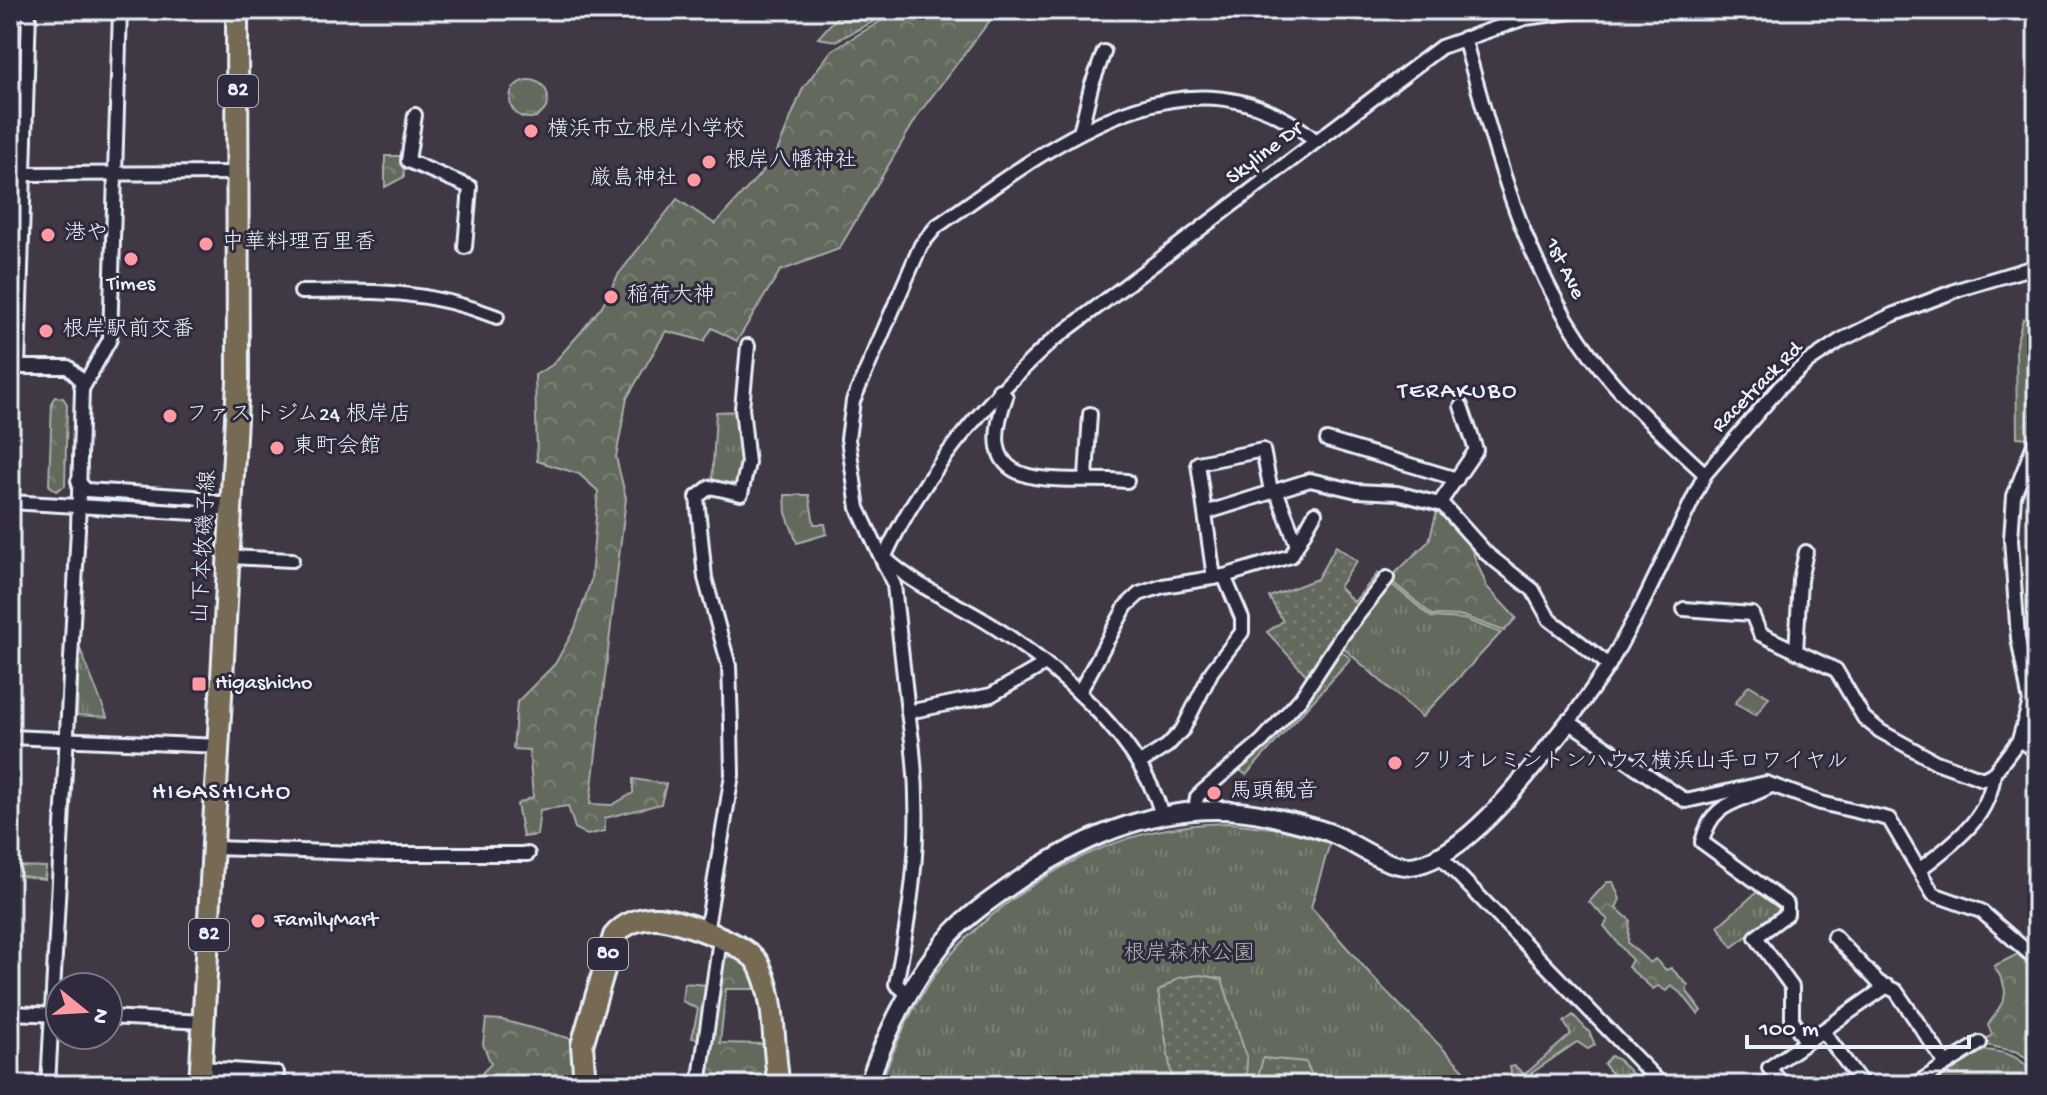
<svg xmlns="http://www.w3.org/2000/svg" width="2047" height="1095" viewBox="0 0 2047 1095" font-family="'Gochi Hand','Klee One',sans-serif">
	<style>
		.grass { fill: url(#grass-tufts); stroke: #a6aeaa; stroke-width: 2 }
		.forest { fill: url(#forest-crowns); stroke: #a6aeaa; stroke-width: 2 }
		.garden { fill: url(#garden-dots); stroke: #a6aeaa; stroke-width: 2 }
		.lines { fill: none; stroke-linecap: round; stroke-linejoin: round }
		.minor-casing { stroke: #e8f1f8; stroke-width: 18 }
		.tertiary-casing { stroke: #e8f1f8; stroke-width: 22 }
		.primary-casing { stroke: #e8f1f8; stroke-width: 26 }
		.minor { stroke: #2f2a3d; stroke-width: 12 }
		.tertiary { stroke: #2f2a3d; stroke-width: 16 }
		.primary { stroke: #776a54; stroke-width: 20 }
		.poi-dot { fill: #ff9aa2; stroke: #2f2a3d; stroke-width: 3 }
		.labels { text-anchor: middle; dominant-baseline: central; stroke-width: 6; stroke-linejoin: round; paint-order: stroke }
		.shield { fill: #2f2a3d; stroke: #b0b5c0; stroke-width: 2 }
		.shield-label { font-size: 20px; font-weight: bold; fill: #e8f1f8 }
		.poi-label { font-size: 22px; fill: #e8f1f8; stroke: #2f2a3d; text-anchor: start }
		.street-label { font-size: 22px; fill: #e8f1f8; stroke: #2f2a3d }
		.park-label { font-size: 22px; fill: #adb5b2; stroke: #2f2a3d }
		.neighbourhood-label { font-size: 24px; letter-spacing: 2px; fill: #e8f1f8; stroke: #2f2a3d }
	</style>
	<defs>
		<pattern id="grass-tufts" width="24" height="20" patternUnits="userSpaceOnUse" patternTransform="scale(2)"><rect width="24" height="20" fill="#646b5d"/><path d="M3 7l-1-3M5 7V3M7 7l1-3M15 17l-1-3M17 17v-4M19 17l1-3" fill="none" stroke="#7a8175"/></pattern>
		<pattern id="forest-crowns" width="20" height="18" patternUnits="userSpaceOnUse" patternTransform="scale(2)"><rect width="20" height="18" fill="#646b5d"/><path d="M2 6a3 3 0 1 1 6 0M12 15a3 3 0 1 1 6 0" fill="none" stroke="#7a8175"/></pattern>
		<pattern id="garden-dots" width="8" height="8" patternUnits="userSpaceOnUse" patternTransform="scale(2)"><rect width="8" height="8" fill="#646b5d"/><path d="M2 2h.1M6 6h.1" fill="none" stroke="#7a8175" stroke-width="1.8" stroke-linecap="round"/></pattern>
	</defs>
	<rect width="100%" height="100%" fill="#413845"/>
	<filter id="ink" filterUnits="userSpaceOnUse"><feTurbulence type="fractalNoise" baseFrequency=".0125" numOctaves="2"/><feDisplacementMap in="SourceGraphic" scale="16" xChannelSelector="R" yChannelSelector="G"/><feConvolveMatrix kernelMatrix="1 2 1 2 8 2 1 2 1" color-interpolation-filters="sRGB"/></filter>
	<g filter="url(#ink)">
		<g class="grass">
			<path d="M843 10H885L884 16 836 41 818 38Z"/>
			<path d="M739 411 745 464 739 491 712 484 716 412Z"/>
			<path d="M1389 582 1431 617 1464 619 1501 633 1422 717 1342 647 1346 636Z"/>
			<path d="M79 646 107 717 77 715Z"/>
			<path d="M1229 823 1281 829 1330 843 1311 907 1380 985 1470 1076 1473 1085H880C917 987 950 939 1039 881 1098 843 1158 824 1229 823Z"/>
			<path d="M1758 891 1781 906 1780 912 1732 947 1718 926Z"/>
			<path d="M1573 1015 1590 1033 1595 1045 1588 1049 1577 1042 1526 1077 1528 1085H1513L1510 1067 1515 1066 1524 1074 1530 1070 1571 1034 1564 1022Z"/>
			<path d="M1983 1050C2008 1051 2030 1059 2037 1085H1925Z"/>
			<path d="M1611 1056 1619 1060 1643 1085H1621L1604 1064Z"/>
		</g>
		<g class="forest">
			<path d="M889 10H998L920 112 839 249 780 271 737 341 712 328 704 341 666 331 627 398 616 457 626 498 590 804 612 805 633 793V779L666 784 661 804 605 818V831L587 835 575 828 568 806 540 810 537 835 523 837 517 804 533 797 529 750 513 749 517 702 555 664 575 628 591 580 598 491 579 474 537 461 535 375 552 365 581 332 602 306 618 275 677 199 715 224 774 159 803 88 832 50 888 17Z"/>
			<circle cx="529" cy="99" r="19"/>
			<path d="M385 156H403L404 177 385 187Z"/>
			<path d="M2037 316V399L2030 438 2017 437 2016 344 2023 319Z"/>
			<path d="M55 397 63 398 67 404 65 486 56 491 49 485 52 401Z"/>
			<path d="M785 495H809L814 524H825L827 534 797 543 786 513Z"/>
			<path d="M1438 507 1471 548 1487 587 1516 618 1504 631 1463 616 1432 615 1389 579 1429 541Z"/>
			<path d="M1749 685 1769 697 1756 715 1735 703Z"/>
			<path d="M16 866 46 867 45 879 15 875Z"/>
			<path d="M1607 882H1613L1620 899 1616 908 1630 920 1628 943 1650 963 1655 959 1666 970 1671 968 1688 985 1686 990 1701 1011 1698 1014 1682 994 1671 986 1666 991 1658 986 1653 989 1628 967 1632 960 1604 926 1608 920 1589 902Z"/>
			<path d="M735 953 748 964 756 989H726L720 1043 765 1044 769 1071 764 1085H755V1076L719 1075 717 1085H706L723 960Z"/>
			<path d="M2018 954 2029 967 2027 974 2037 989V1055L2030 1061 2018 1052 1986 1045 1985 1040 1992 1035 1988 1025C2005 998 2013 995 1994 966Z"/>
			<path d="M684 983 707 985 701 1039 692 1038 698 1009 682 1001Z"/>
			<path d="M486 1019 502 1020 576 1040 578 1085H485L482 1073 491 1064 483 1044Z"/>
		</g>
		<g class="garden">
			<path d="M1336 546 1357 561 1339 587 1354 602 1378 573 1385 578 1310 679 1267 632 1283 621 1269 597 1317 579Z"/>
			<path d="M1340 650 1351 659 1246 775 1236 767 1307 697Z"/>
			<path d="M1200 975 1222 979 1247 1059 1246 1084 1173 1085 1158 992 1178 978Z"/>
			<path d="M1263 1058 1306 1062 1316 1085H1256Z"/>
		</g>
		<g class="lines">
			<g class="minor-casing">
				<g id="minor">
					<path d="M1464 38C1498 159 1528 287 1614 384 1642 416 1674 445 1705 474"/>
					<path d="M415 115 408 161 470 187 465 247"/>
					<path d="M1081 129 1091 87 1104 52"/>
					<path d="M24 174 239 173"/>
					<path d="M2037 266 1960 289 1892 315 1841 340 1808 362 1780 387 1705 474 1642 605 1609 665 1569 722 1686 801 1766 783 1821 803 1889 819 1933 894 1981 911 2037 960"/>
					<path d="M301 292C374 290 428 290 497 317"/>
					<path d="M18 366 29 10"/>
					<path d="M10 367H68L80 379 82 389 78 529 48 1085"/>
					<path d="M82 389 110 339 120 10"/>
					<path d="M999 390 1006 397C968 500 1060 475 1127 481"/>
					<path d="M1327 440 1457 479"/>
					<path d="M1086 477 1090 414"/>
					<path d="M78 481 86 490 194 497 229 506"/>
					<path d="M1276 490 1297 545"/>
					<path d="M10 502 195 513 231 507"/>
					<path d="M1439 504 1476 450 1461 406"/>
					<path d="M1205 513 1310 480 1357 491 1397 493 1443 505 1487 554 1533 590 1549 619 1609 665"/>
					<path d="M230 557 292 560"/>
					<path d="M884 558C922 474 984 403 1052 341L1441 47 1525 18 1586 10"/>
					<path d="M887 560C918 588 955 602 990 624 1057 667 1140 737 1162 815"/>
					<path d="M1214 578 1198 463 1263 450 1271 491"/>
					<path d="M1684 609 1752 614 1760 634 1836 670 1864 718 1880 731 1936 762 1983 779 1994 773 2019 740 2030 702 2018 638 2011 539 2014 496 2034 444"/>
					<path d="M1796 652 1800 580 1806 552"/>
					<path d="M1045 664 991 695 908 712 894 585 858 508 848 439 853 401 921 245 937 226C1047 150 1186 34 1315 140"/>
					<path d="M1079 693 1126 606 1139 594 1163 586 1224 576 1291 556 1315 513"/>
					<path d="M10 737 220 746"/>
					<path d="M2019 740 2037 752"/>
					<path d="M1140 763 1167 746 1183 729 1212 671 1242 632V618L1224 576"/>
					<path d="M1771 786C1735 805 1713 800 1702 842L1787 904V914L1756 937 1792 987V1019L1806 1042"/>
					<path d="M1195 811 1197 797 1203 791 1262 741 1301 698 1343 634 1387 578"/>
					<path d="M215 848 383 854H528"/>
					<path d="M1438 854 1662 1085"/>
					<path d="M1919 870C1953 843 1989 820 1994 773"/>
					<path d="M706 933 732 775 731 725 729 666 705 578 697 497 710 487 741 494 748 463 742 408 748 346"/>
					<path d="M1834 936 1879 983 1896 991 1946 1064"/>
					<path d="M908 994 896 984C916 886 924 811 908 712"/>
					<path d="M10 1013 60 1015"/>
					<path d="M108 1017 204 1022"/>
					<path d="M1823 1031 1863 1085"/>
					<path d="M201 1068 277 1073"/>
					<path d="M699 1085 720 939"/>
					<path d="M1783 1085 1769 1068 1887 986"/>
					<path d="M1914 1085 1980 1043"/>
				</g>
			</g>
			<g class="tertiary-casing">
				<path id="tertiary" d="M868 1085C887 1030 913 977 952 933 969 915 989 901 1009 887 1085 833 1176 795 1269 816 1289 821 1309 825 1328 832 1354 841 1388 872 1417 865 1472 852 1534 765 1569 722"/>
			</g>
			<g class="primary-casing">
				<g id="primary">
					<path d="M200 1085 238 381 237 10"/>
					<path d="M585 1085 582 1045 614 936C624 923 642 917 658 918 680 920 747 944 758 963 777 998 772 1047 779 1085"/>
				</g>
			</g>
			<use href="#minor" class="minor"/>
			<use href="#tertiary" class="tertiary"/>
			<use href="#primary" class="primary"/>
		</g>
	</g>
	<g class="poi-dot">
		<circle cx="531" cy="131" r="8"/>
		<circle cx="709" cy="162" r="8"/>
		<circle cx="694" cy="180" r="8"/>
		<circle cx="48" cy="235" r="8"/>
		<circle cx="206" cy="244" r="8"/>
		<circle cx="131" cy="259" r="8"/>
		<circle cx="611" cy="297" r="8"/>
		<circle cx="46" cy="331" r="8"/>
		<circle cx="170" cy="416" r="8"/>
		<circle cx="277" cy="448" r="8"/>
		<rect x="191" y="676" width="16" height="16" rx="4"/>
		<circle cx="1395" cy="763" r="8"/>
		<circle cx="1214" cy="793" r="8"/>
		<circle cx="258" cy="921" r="8"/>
	</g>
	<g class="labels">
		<g class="shield">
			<rect x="218" y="75" width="40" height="32" rx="6"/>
			<rect x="189" y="919" width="40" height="32" rx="6"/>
			<rect x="588" y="938" width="40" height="32" rx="6"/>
		</g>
		<g class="shield-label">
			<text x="238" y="91">82</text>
			<text x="209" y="935">82</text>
			<text x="608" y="954">80</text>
		</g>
		<g class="poi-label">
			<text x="547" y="131">横浜市立根岸小学校</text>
			<text x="725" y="162">根岸八幡神社</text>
			<text x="678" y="180" text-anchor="end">厳島神社</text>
			<text x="64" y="235">港や</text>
			<text x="222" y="244">中華料理百里香</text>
			<text x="131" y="285" text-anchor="middle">Times</text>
			<text x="627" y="297">稲荷大神</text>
			<text x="62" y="331">根岸駅前交番</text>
			<text x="186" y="416">ファストジム24 根岸店</text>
			<text x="293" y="448">東町会館</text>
			<text x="215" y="684">Higashicho</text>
			<text x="1411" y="763">クリオレミントンハウス横浜山手ロワイヤル</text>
			<text x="1230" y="793">馬頭観音</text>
			<text x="274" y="921">FamilyMart</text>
		</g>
		<g class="street-label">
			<text transform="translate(1265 154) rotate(-37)">Skyline Dr</text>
			<text transform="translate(1564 269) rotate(64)">1st Ave</text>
			<text transform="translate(1758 388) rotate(-45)">Racetrack Rd</text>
			<text transform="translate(206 547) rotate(-87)">山下本牧磯子線</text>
		</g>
		<g class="park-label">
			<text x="1189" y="955">根岸森林公園</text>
		</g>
		<g class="neighbourhood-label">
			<text x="1458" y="392">TERAKUBO</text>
			<text x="222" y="793">HIGASHICHO</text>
		</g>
	</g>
	<rect width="2047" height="1095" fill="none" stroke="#2f2a3d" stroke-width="40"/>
	<rect x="20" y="20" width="2007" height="1055" fill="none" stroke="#e8f1f8" stroke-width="3" filter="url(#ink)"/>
	<g transform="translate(84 1011) rotate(108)"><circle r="38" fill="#2f2a3d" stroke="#797a88" stroke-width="2"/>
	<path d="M0-6L14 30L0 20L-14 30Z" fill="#ff9aa2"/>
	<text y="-12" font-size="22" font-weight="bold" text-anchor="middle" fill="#e8f1f8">N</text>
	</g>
	<path d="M1747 1035v12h222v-12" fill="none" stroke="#e8f1f8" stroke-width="4"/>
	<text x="1759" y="1035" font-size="24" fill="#e8f1f8" stroke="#2f2a3d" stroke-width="6" paint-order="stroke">100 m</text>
</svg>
